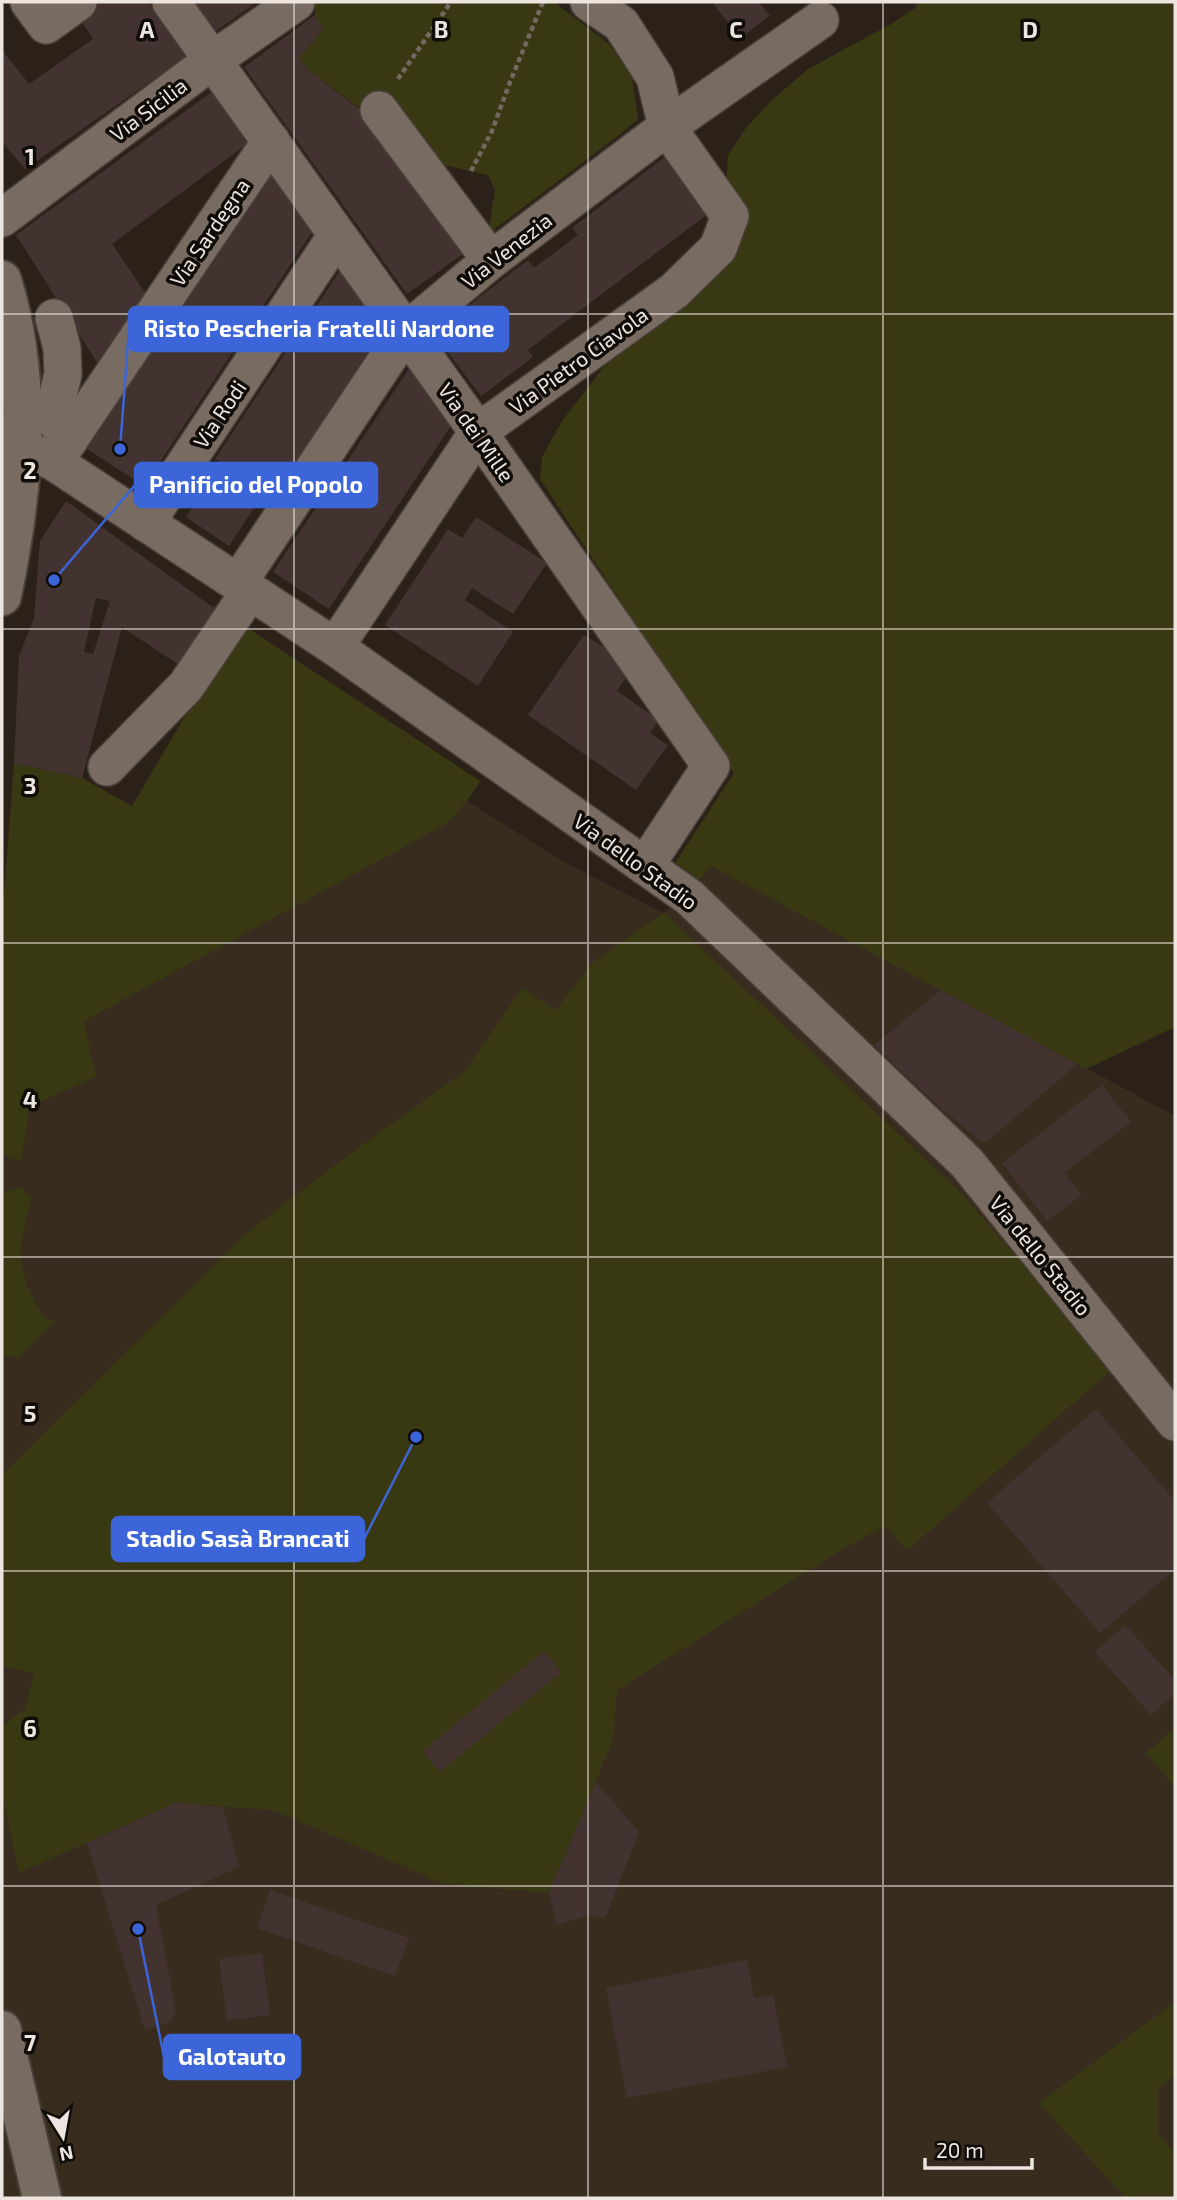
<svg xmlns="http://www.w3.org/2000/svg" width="1177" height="2200" viewBox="0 0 1177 2200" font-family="'Exo 2',sans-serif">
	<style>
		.commercial { fill: #382c1e }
		.green { fill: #383913 }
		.building { fill: #423330; fill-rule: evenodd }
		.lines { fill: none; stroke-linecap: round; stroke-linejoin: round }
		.minor-casing { stroke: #483f39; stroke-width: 40 }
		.tertiary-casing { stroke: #483f39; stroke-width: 42 }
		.path { stroke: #726961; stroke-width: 4.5; stroke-dasharray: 5 3.5; stroke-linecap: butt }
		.minor { stroke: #786b61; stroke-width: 37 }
		.tertiary { stroke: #786b61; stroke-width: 38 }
		.grid { fill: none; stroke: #ede6e0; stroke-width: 2; stroke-opacity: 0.55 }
		.labels { text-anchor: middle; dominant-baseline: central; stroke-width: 7; stroke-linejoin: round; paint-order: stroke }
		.street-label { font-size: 21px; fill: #ede6e0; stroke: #100c08 }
		.grid-label { font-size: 23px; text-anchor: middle; font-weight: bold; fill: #ede6e0; stroke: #100c08; stroke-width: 7; stroke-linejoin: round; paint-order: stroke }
		.leader { fill: none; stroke: #3c65d9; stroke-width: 2.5 }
		.callout-dot { fill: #3c65d9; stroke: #100c08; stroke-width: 2.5 }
		.callout { fill: #3c65d9; stroke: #3c65d9; stroke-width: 2.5 }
		.callout-label { font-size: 23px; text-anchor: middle; font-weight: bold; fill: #fff }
	</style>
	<rect width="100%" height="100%" fill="#2c2118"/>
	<path class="commercial" d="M240 623 480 781 467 801 569 865 664 913 699 880 710 865 1175 1116V2198H2V920L6 874 82 778 132 806Z"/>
	<g class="green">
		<path d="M315 2H554L609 44 632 76 638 119 619 135 488 234 495 190 488 175 439 164 400 107 368 95 358 107 307 69 299 58 322 29 315 15Z"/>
		<path d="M918 2H1175V1027L1086 1069 711 866 699 880 675 863 734 773 540 479 542 457 562 421 606 364 706 284 726 189 728 155 746 128 771 101 808 69 893 23 915 8Z"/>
		<path d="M240 623 480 781 467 801 446 824 84 1021 96 1077 30 1106 21 1161 2 1154V920L14 763 82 778 132 806Z"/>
		<path d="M664 913 960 1192 1113 1368 907 1551 885 1526 841 1550 617 1690 613 1740 549 1893 444 1884 273 1810 175 1803 19 1873 2 1793V1726L25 1709 34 1673 2 1666V1475L243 1236 339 1162 466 1070 522 988 556 1010 593 962Z"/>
		<path d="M20 1187 31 1197C29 1214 23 1230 21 1246 19 1272 31 1299 46 1319L56 1320 19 1357 2 1356V1193Z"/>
		<path d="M1175 1728V1787L1146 1753Z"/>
		<path d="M1175 2002V2074L1158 2089V2134L1175 2154V2198H1126L1039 2103Z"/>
	</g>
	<g class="building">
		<path d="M99 2H148L187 56 25 169 2 142V50L29 84 93 39 78 16Z"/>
		<path d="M195 2H257L216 31Z"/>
		<path d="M712 2H759L770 16 740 38Z"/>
		<path d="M315 15 323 29 299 58 307 69 358 108 463 254 407 294 244 67Z"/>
		<path d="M213 91 251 141 112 244 146 294 100 367 16 235Z"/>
		<path d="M666 156 709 213 528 350 533 357 481 396 433 333 528 260 534 268 578 235 572 228Z"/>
		<path d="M272 169 314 229 144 486 87 449Z"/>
		<path d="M341 269 385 326 273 496 265 491 229 546 186 517 222 463 215 459Z"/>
		<path d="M413 363 455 420 329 609 273 572Z"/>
		<path d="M66 501 218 611 182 667 122 627 82 778 14 763 19 656 34 618 40 541ZM96 598 110 601 93 654 84 652Z"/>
		<path d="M476 517 547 563 513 614 472 588 465 600 513 632 478 686 385 625 448 529 462 538Z"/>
		<path d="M584 635 622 658 631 669 617 691 659 720 650 733 668 745 636 790 528 715Z"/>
		<path d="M941 990 1077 1064 984 1144 943 1110 874 1045Z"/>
		<path d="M1102 1085 1131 1122 1064 1173 1082 1195 1047 1221 1002 1163Z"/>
		<path d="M1096 1409 1175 1501V1569L1100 1633 987 1503Z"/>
		<path d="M1125 1625 1175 1680V1693L1151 1715 1095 1652Z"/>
		<path d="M544 1651 561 1672 440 1772 423 1751Z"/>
		<path d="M596 1782 639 1832 605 1919 591 1915 557 1925 549 1893Z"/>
		<path d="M175 1803 223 1807 239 1867 156 1905 176 2012 169 2022 145 2030 87 1843Z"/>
		<path d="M270 1890 409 1938 395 1976 257 1928Z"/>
		<path d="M262 1953 270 2015 227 2020 219 1959Z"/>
		<path d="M747 1960 754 1998 773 1995 787 2067 627 2098 606 1988Z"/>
	</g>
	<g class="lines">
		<g class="minor-casing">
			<g id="minor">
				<path d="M29 2 46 25 78 2"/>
				<path d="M171 2 478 432 711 766 645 866"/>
				<path d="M379 110 491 260"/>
				<path d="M2 218 213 60 296 2"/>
				<path d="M54 318 62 348 63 374 58 395 56 422 69 440"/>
				<path d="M2 432 23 448 54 462 335 647 689 897 967 1163 1175 1422"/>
				<path d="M54 462 271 141"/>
				<path d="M146 523 337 235"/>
				<path d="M238 583 406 331 491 260 667 127 820 20"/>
				<path d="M335 647 478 432 674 291 718 248 730 216 667 127 655 77 621 24 589 2"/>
				<path d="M107 767 186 686 250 591"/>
			</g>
		</g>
		<g class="tertiary-casing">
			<g id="tertiary">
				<path d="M2 280C34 383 24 491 2 596"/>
				<path d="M2 2030 42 2198"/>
			</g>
		</g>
		<g class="path">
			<path d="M398 79 451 2"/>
			<path d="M471 171 492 131 510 82 543 2"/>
		</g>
		<use href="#minor" class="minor"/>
		<use href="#tertiary" class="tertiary"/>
	</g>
	<path class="grid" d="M294 2V2198M588 2V2198M883 2V2198M2 314H1175M2 629H1175M2 943H1175M2 1257H1175M2 1571H1175M2 1886H1175"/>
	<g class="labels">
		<g class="street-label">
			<text transform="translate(148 109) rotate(-37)">Via Sicilia</text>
			<text transform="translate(209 232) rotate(-56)">Via Sardegna</text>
			<text transform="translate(506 250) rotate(-38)">Via Venezia</text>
			<text transform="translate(578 360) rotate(-36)">Via Pietro Ciavola</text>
			<text transform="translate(219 414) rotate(-56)">Via Rodi</text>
			<text transform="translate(477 432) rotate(55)">Via dei Mille</text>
			<text transform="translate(636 861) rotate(36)">Via dello Stadio</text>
			<text transform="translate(1041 1255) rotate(51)">Via dello Stadio</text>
		</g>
	</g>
	<g class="grid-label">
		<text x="147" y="38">A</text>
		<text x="441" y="38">B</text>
		<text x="736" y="38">C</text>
		<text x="1030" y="38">D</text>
		<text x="30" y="165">1</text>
		<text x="30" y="479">2</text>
		<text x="30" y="794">3</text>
		<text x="30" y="1108">4</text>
		<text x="30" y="1422">5</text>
		<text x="30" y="1737">6</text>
		<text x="30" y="2051">7</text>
	</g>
	<path class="leader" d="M120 449L129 329M54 580L135 485M416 1437L364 1539M138 1929L164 2057"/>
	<g class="callout-dot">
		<circle cx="120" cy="449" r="7"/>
		<circle cx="54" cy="580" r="7"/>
		<circle cx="416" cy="1437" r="7"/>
		<circle cx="138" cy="1929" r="7"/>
	</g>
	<g class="callout">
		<rect x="129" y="307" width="379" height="44" rx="7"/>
		<rect x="135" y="463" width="242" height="44" rx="7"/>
		<rect x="112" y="1517" width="252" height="44" rx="7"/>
		<rect x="164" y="2035" width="136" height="44" rx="7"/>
	</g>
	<g class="callout-label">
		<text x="319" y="337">Risto Pescheria Fratelli Nardone</text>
		<text x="256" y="493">Panificio del Popolo</text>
		<text x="238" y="1547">Stadio Sasà Brancati</text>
		<text x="232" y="2065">Galotauto</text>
	</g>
	<rect width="1177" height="2200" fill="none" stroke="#ede6e0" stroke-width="7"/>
	<g transform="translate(63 2137) rotate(169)" stroke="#100c08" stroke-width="5" paint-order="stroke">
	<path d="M0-5L12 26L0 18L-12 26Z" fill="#ede6e0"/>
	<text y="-10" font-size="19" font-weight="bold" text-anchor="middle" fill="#ede6e0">N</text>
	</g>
	<path d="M925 2158v10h107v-10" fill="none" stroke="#ede6e0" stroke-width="3.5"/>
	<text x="936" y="2158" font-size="21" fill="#ede6e0" stroke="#100c08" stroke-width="5" paint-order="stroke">20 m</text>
</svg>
